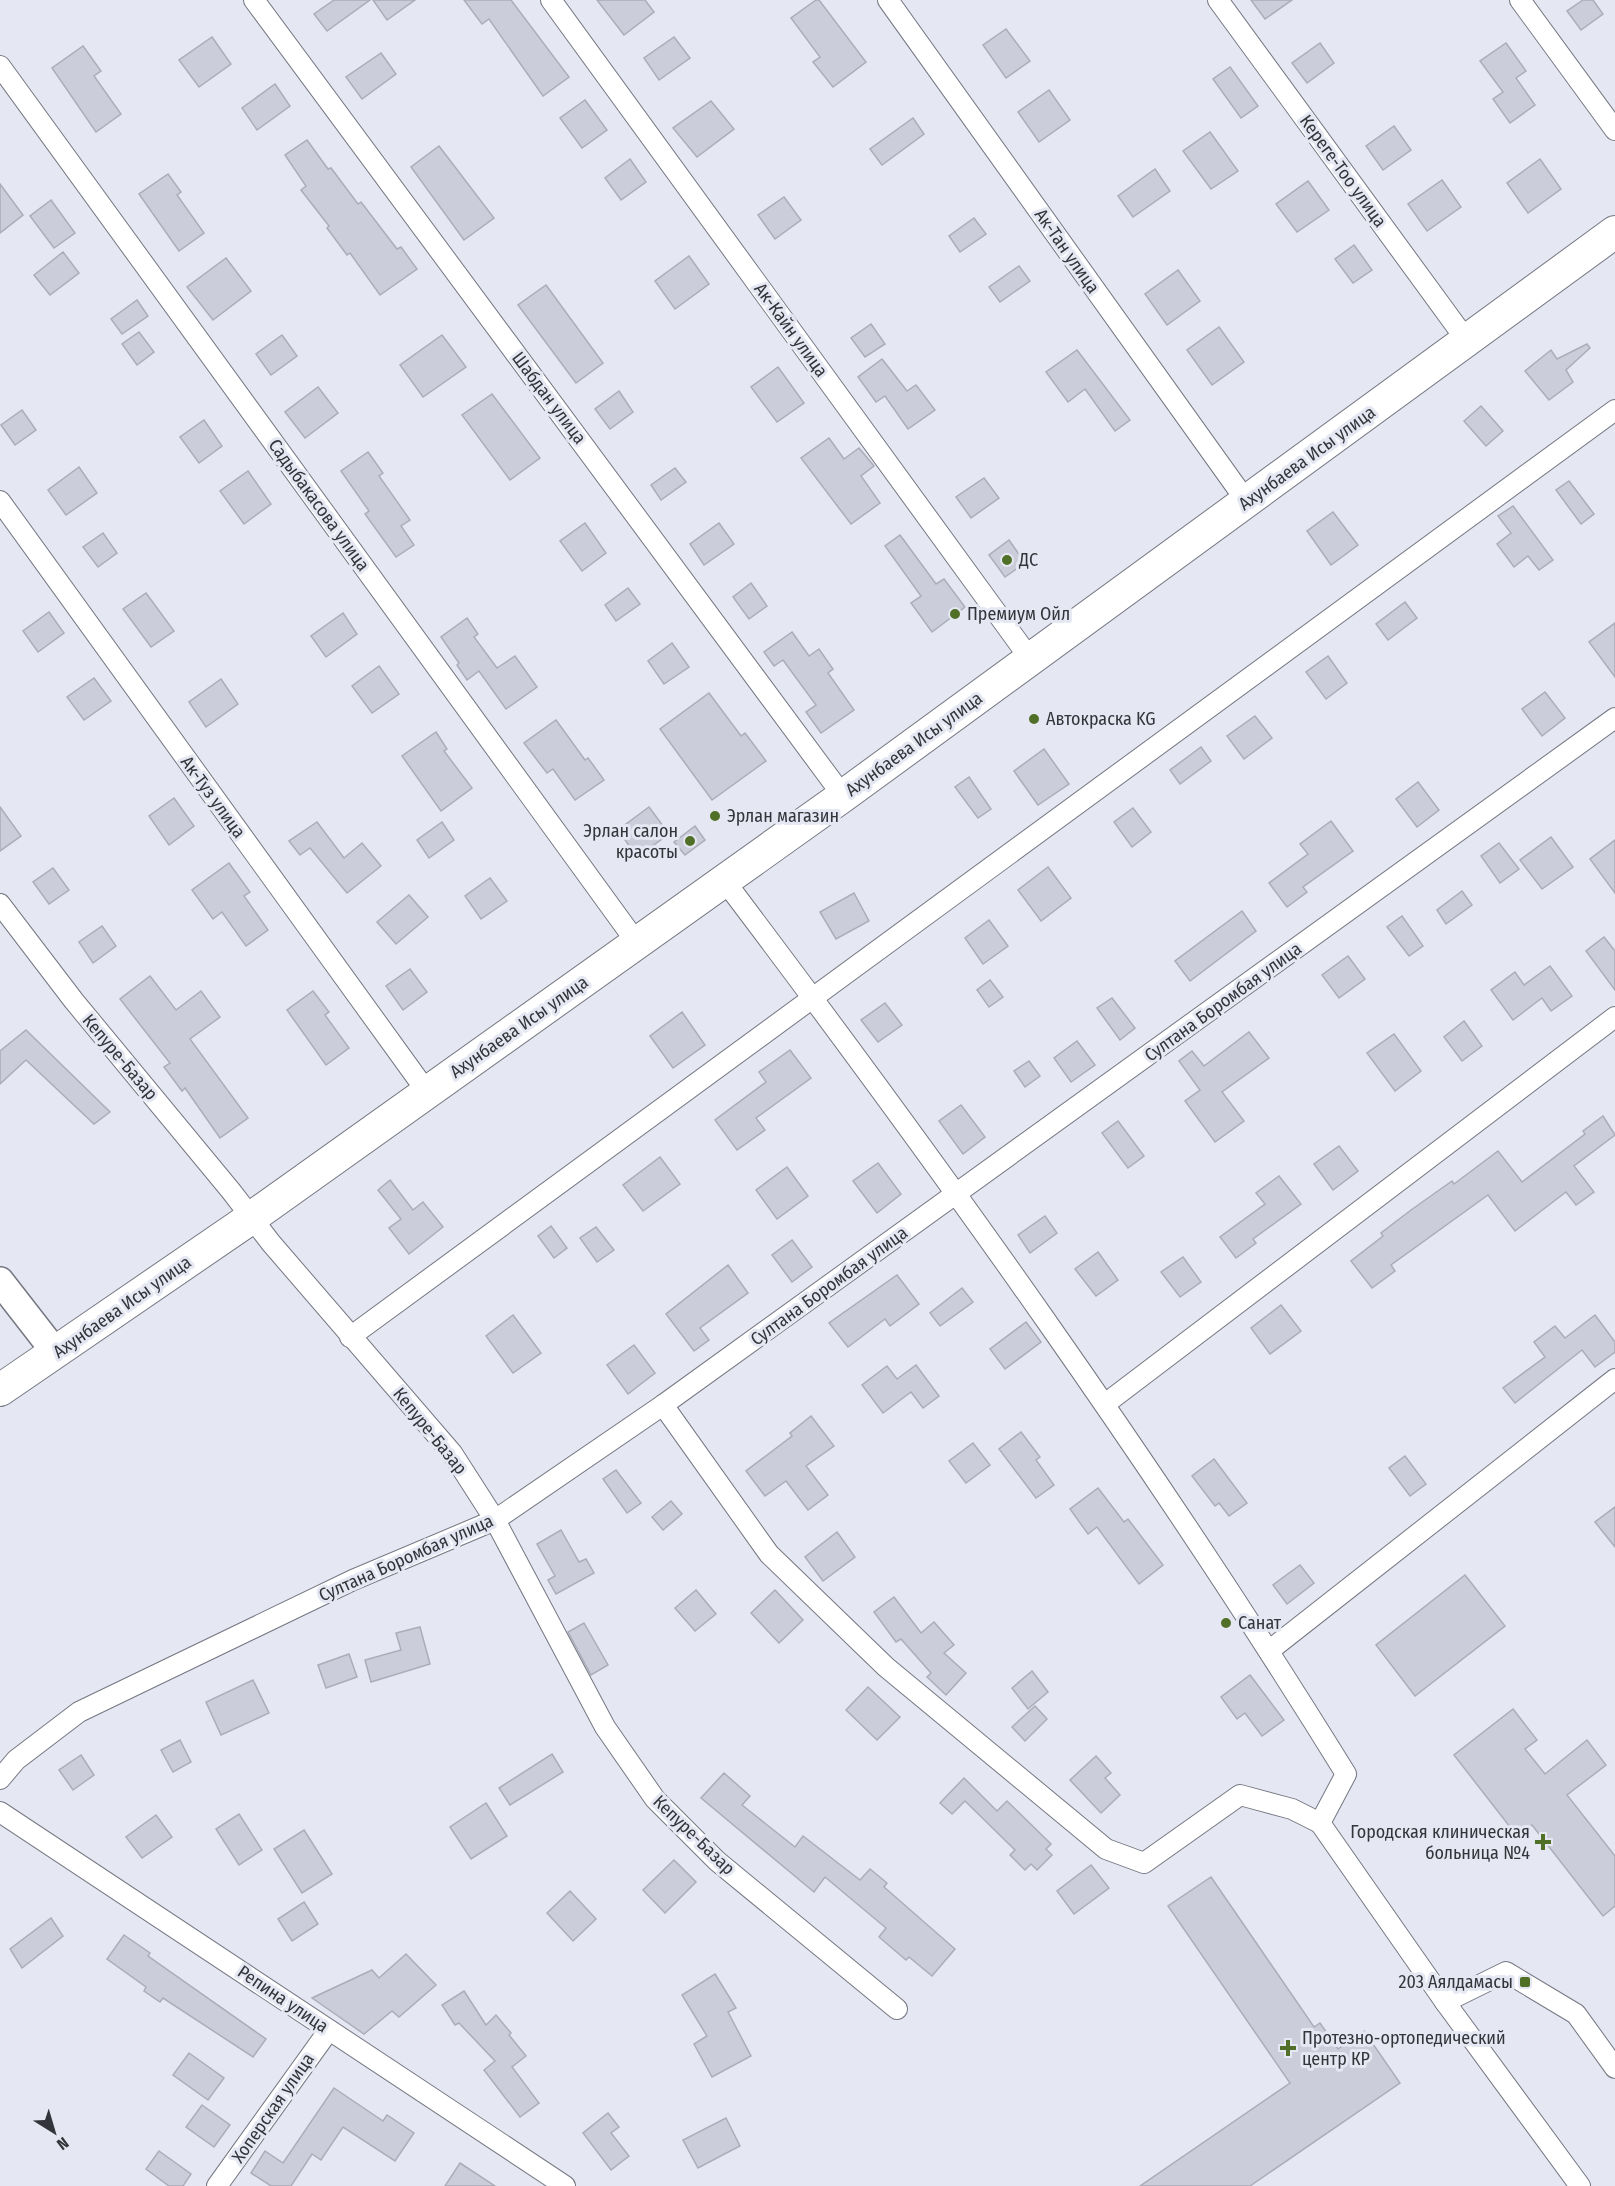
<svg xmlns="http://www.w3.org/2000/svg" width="1615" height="2186" viewBox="0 0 1615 2186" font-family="'Fira Sans Condensed',sans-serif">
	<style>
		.building { fill: #cbcdda; stroke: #abadb9; stroke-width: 1.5 }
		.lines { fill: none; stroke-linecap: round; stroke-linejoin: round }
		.street-casing { stroke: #757782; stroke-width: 22 }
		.secondary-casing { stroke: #757782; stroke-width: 30 }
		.primary-casing { stroke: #757782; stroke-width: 34 }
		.street { stroke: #fff; stroke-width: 20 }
		.secondary { stroke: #fff; stroke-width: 27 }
		.primary { stroke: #fff; stroke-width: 32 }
		.poi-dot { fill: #4f7026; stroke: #e5e7f3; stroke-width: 2 }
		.labels { text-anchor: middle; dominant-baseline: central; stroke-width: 6; stroke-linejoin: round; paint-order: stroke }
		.street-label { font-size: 18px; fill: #34353a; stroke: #e5e7f3 }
		.poi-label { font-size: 18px; fill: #34353a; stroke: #e5e7f3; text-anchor: start }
	</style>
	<rect width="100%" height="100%" fill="#e5e7f3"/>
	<g class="building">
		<path d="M334 0H370L327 31 314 14Z"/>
		<path d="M373 0H415L387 20Z"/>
		<path d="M464 0H511L569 77 543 96 489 19 482 24Z"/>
		<path d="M597 0H645L654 12 624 35Z"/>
		<path d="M816 0H819L866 62 833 87 813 62 820 57 791 18Z"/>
		<path d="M1251 0H1292L1265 19Z"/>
		<path d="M1583 0H1593L1603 14 1581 30 1567 11Z"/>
		<path d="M1006 29 1030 61 1006 78 983 45Z"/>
		<path d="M212 37 231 64 199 87 179 60Z"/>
		<path d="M674 37 690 58 659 80 644 58Z"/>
		<path d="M1320 43 1334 63 1307 83 1292 63Z"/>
		<path d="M1506 43 1526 71 1516 78 1535 105 1510 123 1493 99 1503 92 1480 61Z"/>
		<path d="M83 46 101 71 94 76 121 114 96 132 52 68Z"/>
		<path d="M381 53 396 74 362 99 346 77Z"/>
		<path d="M1230 67 1258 106 1241 118 1213 79Z"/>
		<path d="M275 84 290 106 257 130 242 108Z"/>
		<path d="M1049 90 1070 120 1039 142 1018 112Z"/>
		<path d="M585 100 607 130 582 148 560 118Z"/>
		<path d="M711 101 734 129 697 157 673 128Z"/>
		<path d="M913 118 924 134 882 165 870 149Z"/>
		<path d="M1394 126 1411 150 1383 170 1366 146Z"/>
		<path d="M1210 132 1238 171 1211 189 1183 151Z"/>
		<path d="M307 140 328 169 331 168 358 204 361 202 397 249 401 247 417 269 380 295 350 253 347 255 327 228 329 226 301 190 306 186 285 155Z"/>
		<path d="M439 146 494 218 464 240 411 167Z"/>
		<path d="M630 159 646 182 621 200 605 178Z"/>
		<path d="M1540 159 1561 189 1528 213 1507 183Z"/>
		<path d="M1155 169 1170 191 1133 217 1118 196Z"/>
		<path d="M168 174 181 192 177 195 204 233 179 251 139 194Z"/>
		<path d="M1442 180 1461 207 1427 231 1408 204Z"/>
		<path d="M1308 181 1329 210 1297 232 1276 204Z"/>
		<path d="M0 184 23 215 0 233Z"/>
		<path d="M784 197 801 220 775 239 758 215Z"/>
		<path d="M51 200 75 233 54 248 30 216Z"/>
		<path d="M974 218 986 234 960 252 949 236Z"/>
		<path d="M1354 245 1372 270 1353 283 1335 259Z"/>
		<path d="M63 252 79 273 50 295 34 275Z"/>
		<path d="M689 256 709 284 675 309 655 281Z"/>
		<path d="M226 258 251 291 213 320 187 287Z"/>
		<path d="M1019 266 1030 281 1000 302 989 287Z"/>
		<path d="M1178 270 1200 301 1167 325 1145 294Z"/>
		<path d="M546 285 603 363 576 383 518 305Z"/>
		<path d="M137 300 148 316 122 334 111 319Z"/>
		<path d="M871 324 885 344 865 357 851 338Z"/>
		<path d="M1219 327 1244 362 1212 385 1187 350Z"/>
		<path d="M139 332 154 352 137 365 122 344Z"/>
		<path d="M282 335 297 356 271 375 256 354Z"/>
		<path d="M442 335 466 367 423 397 400 365Z"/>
		<path d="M1587 344 1590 348 1566 370 1573 382 1549 400 1525 371 1551 350 1557 359Z"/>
		<path d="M1077 350 1130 420 1115 431 1085 389 1068 402 1046 372Z"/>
		<path d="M882 359 907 391 916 385 935 410 908 429 885 396 876 402 858 377Z"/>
		<path d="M778 367 804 403 777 422 751 387Z"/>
		<path d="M318 387 338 413 305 438 285 412Z"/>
		<path d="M619 391 633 412 610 429 595 409Z"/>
		<path d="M492 394 540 458 510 480 462 415Z"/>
		<path d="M1481 406 1503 431 1486 446 1464 421Z"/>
		<path d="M22 410 36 430 15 445 1 425Z"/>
		<path d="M204 420 222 446 199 463 180 437Z"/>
		<path d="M829 438 844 459 859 448 874 466 861 476 880 503 851 524 801 458Z"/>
		<path d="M368 452 383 473 379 476 410 520 401 526 414 545 396 557 365 514 369 511 341 471Z"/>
		<path d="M79 467 97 493 66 515 48 490Z"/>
		<path d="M675 468 686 482 661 500 651 485Z"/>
		<path d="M248 471 271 504 244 524 220 491Z"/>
		<path d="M984 478 999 498 971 518 956 497Z"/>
		<path d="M1569 481 1594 514 1581 524 1556 490Z"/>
		<path d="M1513 506 1553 560 1539 570 1528 556 1514 567 1497 544 1511 533 1498 516Z"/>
		<path d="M1333 512 1358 545 1331 565 1307 531Z"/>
		<path d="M585 523 606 553 582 571 560 541Z"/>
		<path d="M719 523 734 544 704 565 690 544Z"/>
		<path d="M103 533 117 553 98 567 83 547Z"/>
		<path d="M900 535 936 584 944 579 965 607 932 632 911 603 921 596 885 546Z"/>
		<path d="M1009 540 1025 563 1005 577 989 555Z"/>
		<path d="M751 583 767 606 749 619 733 597Z"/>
		<path d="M628 588 640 604 616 621 605 605Z"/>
		<path d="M146 593 174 631 151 647 123 609Z"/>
		<path d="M1405 602 1417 618 1388 640 1376 624Z"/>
		<path d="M49 612 64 633 38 652 23 631Z"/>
		<path d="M343 613 357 634 326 657 311 636Z"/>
		<path d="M467 618 478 634 474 637 497 668 515 656 537 687 506 709 479 671 467 680 457 665 459 663 441 637Z"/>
		<path d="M1615 623V677L1589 642Z"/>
		<path d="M792 632 809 656 819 649 833 669 828 673 854 710 821 733 806 712 816 705 783 660 774 666 764 652Z"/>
		<path d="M672 643 689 667 664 684 648 661Z"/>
		<path d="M1328 656 1347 683 1326 699 1306 672Z"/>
		<path d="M379 666 399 694 372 713 352 686Z"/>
		<path d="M94 678 111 701 84 720 67 697Z"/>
		<path d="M221 679 238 704 206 727 189 702Z"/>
		<path d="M1545 692 1565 718 1542 736 1522 709Z"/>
		<path d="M709 693 741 736 745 733 766 761 712 800 660 729Z"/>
		<path d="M1255 716 1272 738 1244 759 1227 736Z"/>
		<path d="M556 720 585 760 588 758 604 780 575 800 553 769 547 773 524 743Z"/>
		<path d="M436 732 447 749 444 751 472 788 441 811 402 756Z"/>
		<path d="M1201 747 1211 761 1180 784 1170 770Z"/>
		<path d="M1044 749 1069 784 1038 805 1014 771Z"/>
		<path d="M969 777 991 809 978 818 955 787Z"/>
		<path d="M1418 782 1439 810 1417 827 1396 799Z"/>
		<path d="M174 798 194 826 169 845 149 816Z"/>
		<path d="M0 807 21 836 0 851Z"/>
		<path d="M649 807 669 834 637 857 618 830Z"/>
		<path d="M1133 808 1151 832 1132 847 1114 822Z"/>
		<path d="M1331 821 1353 851 1303 887 1307 892 1287 907 1269 883 1308 854 1300 844Z"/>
		<path d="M317 822 344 858 362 843 381 866 347 893 310 848 300 855 289 841Z"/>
		<path d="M442 822 454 840 429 858 417 840Z"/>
		<path d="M695 826 705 840 685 855 674 842Z"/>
		<path d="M1551 837 1573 867 1542 889 1520 860Z"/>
		<path d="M1615 840V893L1590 859Z"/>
		<path d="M1499 843 1519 869 1500 883 1481 856Z"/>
		<path d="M229 863 250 892 244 896 268 930 246 946 222 912 213 919 192 890Z"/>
		<path d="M1048 867 1071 898 1041 921 1018 890Z"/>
		<path d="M53 868 69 890 49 904 33 882Z"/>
		<path d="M490 878 507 901 481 919 465 896Z"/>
		<path d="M1462 891 1472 905 1446 924 1437 910Z"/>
		<path d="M854 893 869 921 836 939 820 912Z"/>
		<path d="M409 895 428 917 396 944 377 922Z"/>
		<path d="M1242 911 1256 931 1190 981 1175 961Z"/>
		<path d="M1402 916 1423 946 1409 956 1387 927Z"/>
		<path d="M989 920 1008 946 983 964 965 938Z"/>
		<path d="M102 926 116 946 93 963 79 942Z"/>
		<path d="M1604 937 1615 951V990L1586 951Z"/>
		<path d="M1348 956 1365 979 1339 998 1322 975Z"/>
		<path d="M1550 966 1572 996 1551 1011 1542 998 1513 1020 1491 990 1515 972 1524 985Z"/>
		<path d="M410 969 427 992 403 1010 386 986Z"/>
		<path d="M150 976 176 1010 201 991 220 1017 190 1039 248 1118 220 1138 185 1088 182 1091 164 1067 170 1063 120 999Z"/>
		<path d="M990 980 1003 997 989 1007 977 990Z"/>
		<path d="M313 991 329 1012 325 1015 349 1048 326 1065 287 1010Z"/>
		<path d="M1112 998 1135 1028 1120 1040 1097 1008Z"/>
		<path d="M885 1003 902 1025 878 1042 861 1020Z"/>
		<path d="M682 1012 705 1045 673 1068 650 1036Z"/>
		<path d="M1464 1021 1482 1046 1462 1061 1444 1037Z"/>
		<path d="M26 1030 110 1112 94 1124 26 1060 0 1084V1051Z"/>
		<path d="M1249 1032 1269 1058 1222 1092 1244 1121 1215 1142 1185 1101 1200 1090 1179 1061 1192 1051 1204 1066Z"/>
		<path d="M1394 1034 1421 1071 1395 1091 1367 1053Z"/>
		<path d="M1077 1041 1095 1065 1071 1082 1054 1058Z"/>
		<path d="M790 1050 811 1078 756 1118 765 1130 737 1150 715 1120 766 1082 759 1072Z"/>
		<path d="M1029 1061 1040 1076 1025 1087 1014 1071Z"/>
		<path d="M961 1105 985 1137 963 1154 939 1121Z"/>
		<path d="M1603 1116 1615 1135 1574 1166 1594 1192 1576 1205 1566 1192 1515 1231 1488 1195 1391 1265 1395 1271 1372 1288 1351 1261 1383 1236 1381 1233 1411 1210 1452 1181 1454 1184 1498 1151 1522 1182 1585 1134 1583 1131Z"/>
		<path d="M1118 1121 1144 1156 1128 1168 1102 1133Z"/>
		<path d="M1339 1146 1358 1171 1333 1190 1314 1164Z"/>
		<path d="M660 1157 680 1184 643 1211 623 1185Z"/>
		<path d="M878 1163 901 1194 877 1213 853 1181Z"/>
		<path d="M787 1167 808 1196 777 1219 756 1190Z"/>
		<path d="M1279 1176 1301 1204 1253 1239 1256 1243 1236 1258 1220 1237 1265 1204 1256 1193Z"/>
		<path d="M390 1180 413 1210 423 1202 443 1227 409 1254 389 1228 401 1219 378 1190Z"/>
		<path d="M1045 1216 1057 1233 1030 1253 1018 1235Z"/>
		<path d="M551 1226 567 1248 554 1258 538 1236Z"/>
		<path d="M596 1227 614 1250 597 1262 580 1238Z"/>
		<path d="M792 1240 812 1267 792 1282 772 1255Z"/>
		<path d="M1098 1252 1118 1280 1096 1296 1075 1269Z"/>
		<path d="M1183 1257 1201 1282 1180 1297 1161 1272Z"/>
		<path d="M728 1265 748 1293 700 1328 709 1340 694 1351 666 1314Z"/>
		<path d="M897 1275 919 1304 890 1326 885 1319 848 1347 829 1323Z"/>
		<path d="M962 1288 973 1302 940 1326 930 1313Z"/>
		<path d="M1281 1305 1301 1331 1270 1354 1251 1328Z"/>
		<path d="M513 1315 541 1353 513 1373 486 1336Z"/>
		<path d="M1595 1315 1615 1342V1352L1595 1367 1582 1350 1515 1403 1503 1388 1545 1357 1534 1342 1555 1326 1565 1338Z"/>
		<path d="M1026 1322 1041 1342 1005 1369 990 1349Z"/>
		<path d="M634 1345 655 1373 628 1394 607 1365Z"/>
		<path d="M916 1365 939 1396 923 1408 911 1392 883 1413 862 1385 887 1366 897 1379Z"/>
		<path d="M811 1416 834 1446 806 1466 828 1495 808 1510 786 1481 765 1496 746 1471 792 1436 790 1433Z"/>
		<path d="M1021 1432 1040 1457 1036 1460 1054 1485 1036 1498 999 1449Z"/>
		<path d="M973 1443 990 1465 966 1483 949 1461Z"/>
		<path d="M1405 1456 1426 1484 1410 1496 1389 1468Z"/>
		<path d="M1214 1459 1247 1503 1229 1516 1219 1503 1215 1506 1192 1476Z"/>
		<path d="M616 1470 641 1503 627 1513 603 1479Z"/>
		<path d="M1098 1488 1124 1522 1128 1519 1163 1565 1139 1584 1097 1527 1088 1534 1070 1509Z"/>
		<path d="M671 1501 682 1514 663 1530 652 1517Z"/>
		<path d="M1615 1507V1547L1595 1522Z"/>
		<path d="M561 1530 579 1562 586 1559 594 1573 556 1594 548 1580 555 1576 537 1544Z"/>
		<path d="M837 1532 855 1557 823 1581 805 1557Z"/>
		<path d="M1300 1565 1314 1583 1287 1604 1273 1585Z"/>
		<path d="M1465 1575 1505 1626 1415 1696 1376 1645Z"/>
		<path d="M696 1590 716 1614 695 1631 675 1608Z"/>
		<path d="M775 1590 803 1620 779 1643 751 1613Z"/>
		<path d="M894 1597 921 1633 934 1622 954 1645 944 1653 966 1673 946 1695 927 1677 931 1673 901 1639 896 1642 874 1612Z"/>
		<path d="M584 1623 608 1665 591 1675 568 1632Z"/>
		<path d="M420 1627 430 1664 371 1682 365 1660 401 1650 396 1633Z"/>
		<path d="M349 1654 357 1677 326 1688 318 1665Z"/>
		<path d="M1032 1671 1048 1692 1028 1709 1012 1688Z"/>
		<path d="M1250 1675 1284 1720 1262 1736 1245 1713 1237 1719 1221 1697Z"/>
		<path d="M253 1680 269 1713 221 1735 206 1702Z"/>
		<path d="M868 1687 900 1717 877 1740 846 1710Z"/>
		<path d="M1035 1706 1047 1719 1025 1741 1012 1727Z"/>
		<path d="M1513 1709 1537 1740 1525 1749 1545 1774 1587 1740 1606 1765 1567 1795 1615 1856V1906L1603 1916 1532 1825 1517 1836 1454 1755Z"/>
		<path d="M180 1740 191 1762 173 1772 161 1750Z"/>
		<path d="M552 1754 563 1772 510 1805 499 1788Z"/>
		<path d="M81 1755 94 1775 73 1790 59 1770Z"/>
		<path d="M1096 1756 1111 1773 1105 1778 1120 1795 1101 1813 1070 1780Z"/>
		<path d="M724 1773 750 1796 742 1805 795 1847 803 1836 860 1880 870 1869 887 1883 884 1887 955 1949 932 1976 909 1957 906 1960 879 1937 886 1928 825 1877 814 1892 701 1798Z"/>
		<path d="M964 1778 997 1811 1007 1801 1051 1844 1046 1849 1052 1855 1037 1870 1031 1864 1025 1870 1010 1855 1015 1850 965 1801 952 1814 940 1803Z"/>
		<path d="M486 1803 507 1836 471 1859 450 1827Z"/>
		<path d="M239 1814 262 1850 239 1865 216 1829Z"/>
		<path d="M156 1815 172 1837 142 1858 126 1837Z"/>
		<path d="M304 1830 332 1874 302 1893 274 1849Z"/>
		<path d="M674 1860 696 1882 665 1913 643 1890Z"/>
		<path d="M1091 1865 1109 1888 1074 1914 1057 1891Z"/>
		<path d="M1211 1877 1314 2027 1320 2023 1338 2049 1364 2031 1400 2083 1250 2186H1140L1290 2083 1168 1906Z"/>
		<path d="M570 1891 596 1919 573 1941 547 1913Z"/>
		<path d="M304 1902 318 1924 292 1941 278 1919Z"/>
		<path d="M51 1918 63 1936 22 1968 10 1949Z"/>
		<path d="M124 1935 150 1953 148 1956 266 2039 253 2057 163 1998 160 2002 144 1991 146 1987 107 1959Z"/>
		<path d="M406 1954 436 1985 399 2017 392 2011 364 2034 312 1998 372 1970 379 1978Z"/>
		<path d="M715 1974 736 2008 728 2012 751 2056 712 2077 694 2044 707 2036 682 1995Z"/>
		<path d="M464 1991 486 2025 496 2015 511 2033 509 2035 526 2056 512 2067 539 2103 520 2117 484 2070 495 2061 459 2023 455 2025 442 2005Z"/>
		<path d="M189 2053 224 2078 208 2100 173 2075Z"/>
		<path d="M334 2088 383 2121 387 2115 414 2133 395 2161 343 2127 321 2160 312 2154 291 2186H271L251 2173 265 2151 283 2163Z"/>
		<path d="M202 2105 230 2125 214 2147 186 2127Z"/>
		<path d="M608 2113 619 2127 611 2133 629 2156 611 2170 583 2133Z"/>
		<path d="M726 2118 740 2146 698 2168 683 2140Z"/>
		<path d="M159 2151 191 2174 183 2186H169L146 2169Z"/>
		<path d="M460 2163 495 2186H445Z"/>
	</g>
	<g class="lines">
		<g class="street-casing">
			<g id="street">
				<path d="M254 0 843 796"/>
				<path d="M551 0 1031 660"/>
				<path d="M888 0 1247 502"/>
				<path d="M1218 0 1467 341"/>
				<path d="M1520 0 1615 130"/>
				<path d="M0 66 637 943"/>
				<path d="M0 501 427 1092"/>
				<path d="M724 880C943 1170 1155 1465 1346 1774L1320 1823 1445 2002"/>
				<path d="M0 904 74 1001 231 1191 271 1243 452 1453 495 1520 605 1727 655 1799 717 1861 897 2009"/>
				<path d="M350 1337 1615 410"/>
				<path d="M1105 1404 1615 1017"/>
				<path d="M663 1405 769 1554 886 1667 1106 1849 1144 1863 1240 1795 1292 1809 1320 1823"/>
				<path d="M1270 1650 1615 1379"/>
				<path d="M0 1779 16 1760 79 1712 353 1580 495 1520 663 1405 1615 718"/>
				<path d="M0 1812 565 2186"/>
				<path d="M217 2186 329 2030"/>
				<path d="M1580 2186 1445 2002 1506 1972 1576 2014 1615 2068"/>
			</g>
		</g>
		<g class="secondary-casing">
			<path id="secondary" d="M0 1281 56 1353"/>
		</g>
		<g class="primary-casing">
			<path id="primary" d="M0 1390 251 1218 843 796 1615 232"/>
		</g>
		<use href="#street" class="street"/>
		<use href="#secondary" class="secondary"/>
		<use href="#primary" class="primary"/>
	</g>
	<g class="poi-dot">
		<circle cx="1007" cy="560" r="6"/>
		<circle cx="955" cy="614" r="6"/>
		<circle cx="1034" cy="719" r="6"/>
		<circle cx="715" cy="816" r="6"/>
		<circle cx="690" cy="841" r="6"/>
		<circle cx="1226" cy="1623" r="6"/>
		<path d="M1540 1833h6v6h6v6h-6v6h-6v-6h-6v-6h6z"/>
		<rect x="1519" y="1976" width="12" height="12" rx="3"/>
		<path d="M1285 2039h6v6h6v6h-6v6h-6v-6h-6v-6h6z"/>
	</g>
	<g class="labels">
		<g class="street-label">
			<text transform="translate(1343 171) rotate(54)">Кереге-Тоо улица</text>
			<text transform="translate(1067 251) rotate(55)">Ак-Тан улица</text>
			<text transform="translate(791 330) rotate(54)">Ак-Кайн улица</text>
			<text transform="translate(549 398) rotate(53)">Шабдан улица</text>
			<text transform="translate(1307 458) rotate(-36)">Ахунбаева Исы улица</text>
			<text transform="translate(319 505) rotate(54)">Садыбакасова улица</text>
			<text transform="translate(914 744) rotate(-36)">Ахунбаева Исы улица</text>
			<text transform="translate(213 797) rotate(54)">Ак-Туз улица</text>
			<text transform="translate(1223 1002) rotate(-36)">Султана Боромбая улица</text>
			<text transform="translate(519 1027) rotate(-35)">Ахунбаева Исы улица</text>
			<text transform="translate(120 1057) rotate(50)">Кепуре-Базар</text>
			<text transform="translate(829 1286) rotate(-36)">Султана Боромбая улица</text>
			<text transform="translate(122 1307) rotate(-35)">Ахунбаева Исы улица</text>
			<text transform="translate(430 1431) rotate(51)">Кепуре-Базар</text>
			<text transform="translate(406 1558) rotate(-24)">Султана Боромбая улица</text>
			<text transform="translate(694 1835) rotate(44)">Кепуре-Базар</text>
			<text transform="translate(283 1999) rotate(34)">Репина улица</text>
			<text transform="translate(273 2108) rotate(-55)">Хоперская улица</text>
		</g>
		<g class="poi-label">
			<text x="1019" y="560">ДС</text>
			<text x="967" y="614">Премиум Ойл</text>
			<text x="1046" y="719">Автокраска KG</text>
			<text x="727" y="816">Эрлан магазин</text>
			<text x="678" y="831" text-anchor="end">Эрлан салон<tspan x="678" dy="21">красоты</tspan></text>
			<text x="1238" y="1623">Санат</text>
			<text x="1530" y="1832" text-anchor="end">Городская клиническая<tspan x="1530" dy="21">больница №4</tspan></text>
			<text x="1513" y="1982" text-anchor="end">203 Аялдамасы</text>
			<text x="1302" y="2038">Протезно-ортопедический<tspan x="1302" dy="21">центр КР</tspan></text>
		</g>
	</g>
	<g transform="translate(54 2132) rotate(143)" stroke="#e5e7f3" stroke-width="4.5" paint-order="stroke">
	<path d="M0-4.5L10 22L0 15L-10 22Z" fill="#34353a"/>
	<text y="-9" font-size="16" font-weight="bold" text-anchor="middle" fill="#34353a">N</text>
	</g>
</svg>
